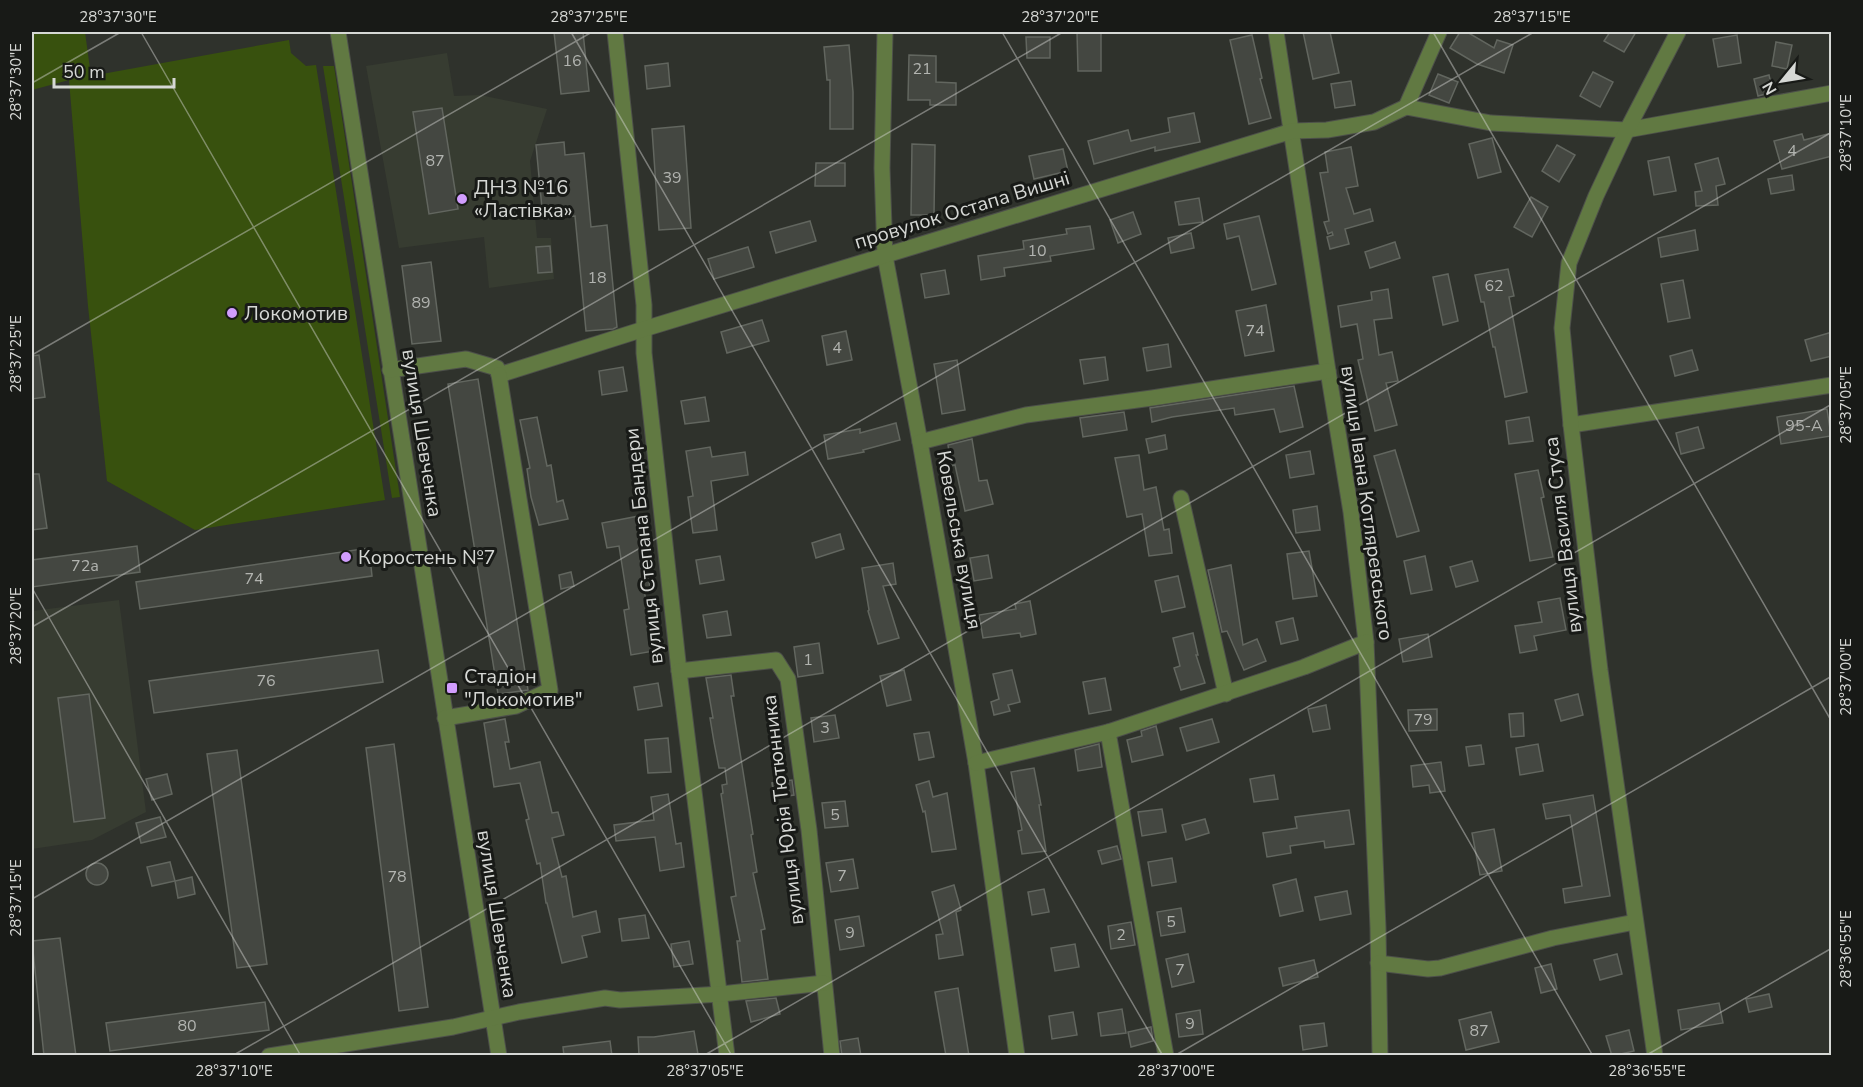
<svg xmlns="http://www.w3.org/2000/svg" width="1863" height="1087" viewBox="0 0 1863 1087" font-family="'Nunito Sans',sans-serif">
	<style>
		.built { fill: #373c31 }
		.green { fill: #38510e }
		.building { fill: #444741; stroke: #62665f; stroke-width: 1.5 }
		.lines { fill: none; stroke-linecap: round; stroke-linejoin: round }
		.minor-casing { stroke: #4d504a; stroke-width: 17 }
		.minor { stroke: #617942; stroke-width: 15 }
		.ticks { fill: none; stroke: #d6d8d5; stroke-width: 1.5; stroke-opacity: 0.45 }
		.poi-dot { fill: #d19dfe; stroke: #181a17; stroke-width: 2 }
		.labels { text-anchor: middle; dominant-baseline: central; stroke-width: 6; stroke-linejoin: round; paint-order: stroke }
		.number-label { font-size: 16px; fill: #b2b4b0 }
		.poi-label { font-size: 20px; fill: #d6d8d5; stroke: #181a17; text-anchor: start }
		.street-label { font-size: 20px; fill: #d6d8d5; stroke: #181a17 }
		.neatline { fill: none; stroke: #d6d8d5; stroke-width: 2 }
		.ticks-label { font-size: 15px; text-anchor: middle; fill: #d6d8d5 }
	</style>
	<rect width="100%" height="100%" fill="#2f322c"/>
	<g class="built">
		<path d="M447 53 454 96 480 95 547 109 530 161 537 238H551L554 279 489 288 484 237 399 248 366 66Z"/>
		<path d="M119 600 146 812 92 840 32 849V611Z"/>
	</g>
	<g class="green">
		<path d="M32 32H85L91 76 289 40 291 53 306 66 316 65 385 500 195 530 107 481 88 306 69 80 32 90Z"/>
		<path d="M323 66H334L400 497 392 498Z"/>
	</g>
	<g class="building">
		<path d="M554 32H583L589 91 561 94Z"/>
		<path d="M1077 32H1101V71H1078Z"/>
		<path d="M1303 32H1330L1339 73 1313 79Z"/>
		<path d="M1460 32H1467L1494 48 1497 40 1513 45 1504 73 1477 64 1450 48Z"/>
		<path d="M1610 32H1636L1624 52 1604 41Z"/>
		<path d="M1252 35 1262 78 1260 79 1271 118 1249 124 1230 40Z"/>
		<path d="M1737 35 1741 63 1718 67 1713 39Z"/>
		<path d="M1026 37H1050V58H1027Z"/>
		<path d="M1776 42 1792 45 1787 69 1772 66Z"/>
		<path d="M849 45 853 92V129H830V80H827L824 47Z"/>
		<path d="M909 55 936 56V82L956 83V105H930V100H908Z"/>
		<path d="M668 63 670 86 647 89 645 66Z"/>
		<path d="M1593 72 1613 82 1600 107 1580 96Z"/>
		<path d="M1438 74 1458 82 1449 103 1429 95Z"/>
		<path d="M1769 75 1773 92 1758 96 1754 79Z"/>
		<path d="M1351 81 1355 105 1335 108 1331 84Z"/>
		<path d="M442 108 458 209 429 214 413 112Z"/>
		<path d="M1194 113 1200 142 1155 151V147L1094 164 1088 141 1128 130 1131 141 1170 132 1168 118Z"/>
		<path d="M684 126 691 228 659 230 652 129Z"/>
		<path d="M1832 133V156L1782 169 1774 141 1802 134 1804 140Z"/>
		<path d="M1492 138 1501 172 1478 178 1469 144Z"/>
		<path d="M564 142 565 155 584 153 591 227 607 225 617 327 613 329 586 331 575 216 543 219 536 145Z"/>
		<path d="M912 144 935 145 934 215H911Z"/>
		<path d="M1557 145 1575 155 1559 182 1542 171Z"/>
		<path d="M1351 147 1358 186 1346 188 1354 214 1370 209 1373 221 1345 229 1349 244 1330 249 1327 237 1333 235 1332 232 1328 234 1324 222 1329 221 1320 173 1328 172 1325 152Z"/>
		<path d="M1063 149 1068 171 1034 179 1029 156Z"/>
		<path d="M1669 157 1676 191 1654 195 1648 161Z"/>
		<path d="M1718 158 1725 184 1716 186 1718 205 1696 206 1695 192 1702 191 1695 164Z"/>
		<path d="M816 163H845V186H815Z"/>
		<path d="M1792 175 1794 190 1771 194 1768 179Z"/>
		<path d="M1531 197 1548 207 1532 237 1514 227Z"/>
		<path d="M1199 198 1203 222 1179 225 1175 202Z"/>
		<path d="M1133 212 1141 234 1118 243 1110 220Z"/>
		<path d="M1259 216 1276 284 1252 290 1239 236 1227 239 1224 224Z"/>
		<path d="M810 221 816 241 776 253 770 232Z"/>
		<path d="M1090 226 1094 249 1050 256 1051 261 1004 268 1005 276 981 280 978 256 1024 249 1023 241 1067 234 1066 229Z"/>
		<path d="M1695 230 1698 250 1661 257 1658 238Z"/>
		<path d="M1191 233 1194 248 1171 253 1168 238Z"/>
		<path d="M1395 242 1400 258 1370 268 1365 252Z"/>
		<path d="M550 246 552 272 538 273 536 247Z"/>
		<path d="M748 247 754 267 714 279 708 259Z"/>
		<path d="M431 262 441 341 412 344 402 266Z"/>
		<path d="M1508 269 1514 296 1509 297 1527 392 1505 397 1495 347H1493L1484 302H1481L1475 275Z"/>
		<path d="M945 270 949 294 925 298 921 274Z"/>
		<path d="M1448 274 1458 321 1443 325 1433 277Z"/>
		<path d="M1683 280 1690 318 1668 322 1661 284Z"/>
		<path d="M1388 289 1392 318 1374 320 1379 355 1392 352 1398 381 1386 383 1397 425 1375 431 1358 360 1363 359 1357 324 1341 327 1338 306 1372 300 1371 292Z"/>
		<path d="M1266 305 1274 351 1245 356 1236 311Z"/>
		<path d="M762 320 769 341 727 353 721 332Z"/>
		<path d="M846 331 852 360 827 365 822 336Z"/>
		<path d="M1832 332V356L1811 361 1805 340Z"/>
		<path d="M1168 344 1171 367 1147 371 1143 348Z"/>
		<path d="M1692 350 1698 370 1675 376 1670 356Z"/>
		<path d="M39 355 45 397 32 399V356Z"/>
		<path d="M1105 357 1108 380 1084 384 1080 360Z"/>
		<path d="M957 360 965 410 942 414 934 364Z"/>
		<path d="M623 367 627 391 602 395 599 371Z"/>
		<path d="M478 379 528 690 498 694 448 384Z"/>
		<path d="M1294 386 1303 427 1280 432 1274 409 1235 415 1234 408 1172 417 1152 422 1150 408Z"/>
		<path d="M705 397 709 421 685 424 681 401Z"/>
		<path d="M1827 409 1831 436 1781 444 1777 417Z"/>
		<path d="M1124 412 1127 430 1083 437 1080 418Z"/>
		<path d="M537 417 547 466 551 465 557 502 563 500 568 519 539 525 531 497 527 469 530 468 520 420Z"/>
		<path d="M1529 417 1533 441 1509 444 1506 421Z"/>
		<path d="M896 423 900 440 863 450 864 452 828 459 824 435 860 429V433Z"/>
		<path d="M1698 427 1704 448 1681 454 1676 433Z"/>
		<path d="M1165 435 1167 449 1149 453 1146 439Z"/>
		<path d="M972 439 979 481 987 480 993 504 965 511 955 465 951 466 948 445Z"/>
		<path d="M710 447 712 457 745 452 748 475 711 481 717 530 693 533 688 497 693 496 686 451Z"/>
		<path d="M1395 450 1419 531 1397 537 1374 456Z"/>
		<path d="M1310 451 1314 474 1290 478 1286 455Z"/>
		<path d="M1139 455 1144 490 1156 487 1164 530 1169 529 1172 553 1149 556 1142 514 1127 517 1115 458Z"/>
		<path d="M1538 470 1544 497 1541 498 1553 557 1530 561 1515 474Z"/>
		<path d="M32 474H39L47 528 32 530Z"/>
		<path d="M1317 506 1320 530 1296 533 1293 510Z"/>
		<path d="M639 516 650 588 644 589 654 651 631 655 624 610 629 609 619 546 607 548 602 523Z"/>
		<path d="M840 534 844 549 816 558 812 543Z"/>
		<path d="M137 546 140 572 32 587V560Z"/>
		<path d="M369 548 372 576 140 609 136 582Z"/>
		<path d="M1309 551 1317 596 1293 599 1287 554Z"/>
		<path d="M988 555 992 578 974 581 970 558Z"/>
		<path d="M720 556 724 580 700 584 696 560Z"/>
		<path d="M1425 556 1432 590 1411 594 1404 561Z"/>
		<path d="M1472 561 1478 581 1456 587 1450 567Z"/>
		<path d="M893 563 896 584 883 586 899 638 878 644 868 611 869 610 862 568Z"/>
		<path d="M1231 565 1243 645 1257 639 1266 661 1244 670 1227 631 1222 632 1208 570Z"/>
		<path d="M571 572 574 586 561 589 559 575Z"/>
		<path d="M1178 576 1185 607 1162 612 1155 581Z"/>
		<path d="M1560 598 1566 630 1534 636 1537 650 1520 653 1515 626 1542 622 1538 602Z"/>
		<path d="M1030 601 1036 634 1021 637 1020 633 983 638 979 615 1016 609 1015 604Z"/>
		<path d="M727 611 731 635 707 638 703 615Z"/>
		<path d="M1293 618 1298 640 1281 644 1276 622Z"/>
		<path d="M1193 633 1198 655H1196L1205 683 1181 690 1174 668 1180 666 1173 638Z"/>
		<path d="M1428 634 1432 657 1403 662 1399 639Z"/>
		<path d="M819 643 823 673 798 677 794 647Z"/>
		<path d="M378 650 383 682 154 713 149 681Z"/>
		<path d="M904 670 911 700 887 706 880 676Z"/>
		<path d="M1012 670 1020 702 1008 705 1010 711 994 715 991 702 999 699 993 674Z"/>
		<path d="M731 675 734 696H731L753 834 751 835 757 872 753 873 765 929 761 930 768 979 742 982 737 941H740L731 897 736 896 721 794 723 793 722 785 727 784 725 768H719L714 742 710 718H713L706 678Z"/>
		<path d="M1105 678 1111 710 1089 714 1083 682Z"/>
		<path d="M658 683 662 706 638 710 634 687Z"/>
		<path d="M89 694 105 818 74 822 58 698Z"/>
		<path d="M1578 694 1583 715 1561 721 1555 700Z"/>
		<path d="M1326 705 1330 729 1313 732 1308 709Z"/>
		<path d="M1437 709V730L1409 731 1408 710Z"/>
		<path d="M1523 713 1524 736 1511 737 1509 714Z"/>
		<path d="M835 715 839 738 814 742 811 718Z"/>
		<path d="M505 719 509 742H505L510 769 540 762 552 813 558 812 564 835 552 838 562 877 566 876 573 917 596 911 600 932 582 936 587 957 562 963 547 903H546L540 863 537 864 526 820 529 819 520 783 494 787 484 723Z"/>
		<path d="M1212 719 1219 742 1187 751 1180 728Z"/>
		<path d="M1156 726 1163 755 1132 762 1127 740 1142 736 1141 731Z"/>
		<path d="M929 732 934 757 919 760 914 734Z"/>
		<path d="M668 738 671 772 648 773 645 740Z"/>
		<path d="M394 744 428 1007 399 1011 366 748Z"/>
		<path d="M1099 744 1102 767 1078 771 1075 750Z"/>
		<path d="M1538 744 1543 771 1520 775 1516 748Z"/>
		<path d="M1481 745 1484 764 1469 766 1466 747Z"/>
		<path d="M237 750 267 964 237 968 207 754Z"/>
		<path d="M1441 762 1445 791 1430 793 1429 785 1413 787 1411 766Z"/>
		<path d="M1034 768 1041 805H1039L1046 851 1022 854 1018 831 1022 830 1011 772Z"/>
		<path d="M167 774 172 794 152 800 146 779Z"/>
		<path d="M1274 775 1278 799 1254 802 1250 779Z"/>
		<path d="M792 780 794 795 774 798 772 783Z"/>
		<path d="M929 781 933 797 947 793 956 849 932 852 925 811 923 812 916 785Z"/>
		<path d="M668 794 676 844 681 843 684 867 660 871 655 837 616 841 614 825 654 820 651 797Z"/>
		<path d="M1593 795 1610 896 1565 903 1563 889 1582 886 1570 815 1546 819 1543 804Z"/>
		<path d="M845 801 848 826 825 828 822 803Z"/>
		<path d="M1162 809 1166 832 1142 836 1138 812Z"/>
		<path d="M1349 810 1354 844 1325 848 1324 841 1290 846 1291 853 1267 857 1263 833 1297 828 1295 817Z"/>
		<path d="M160 817 166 837 141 843 136 823Z"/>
		<path d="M1205 819 1209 833 1186 840 1182 825Z"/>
		<path d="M1494 829 1502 871 1480 875 1472 833Z"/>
		<path d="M1117 846 1121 859 1102 864 1098 851Z"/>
		<path d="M1172 858 1176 882 1152 886 1148 862Z"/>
		<path d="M853 859 858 888 831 892 826 863Z"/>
		<path d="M170 862 175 881 152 886 147 867Z"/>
		<circle cx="97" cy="874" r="11"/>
		<path d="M192 877 195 894 178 898 175 881Z"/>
		<path d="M1296 879 1303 911 1280 916 1273 885Z"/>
		<path d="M954 885 961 910 956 912 963 955 939 959 936 935 943 934 932 892Z"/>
		<path d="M1044 889 1049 912 1032 915 1028 892Z"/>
		<path d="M1347 891 1351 914 1320 920 1315 897Z"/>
		<path d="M1181 908 1185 932 1161 936 1157 912Z"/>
		<path d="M645 915 649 938 622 941 619 919Z"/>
		<path d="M859 916 864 946 840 950 835 920Z"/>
		<path d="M1131 922 1135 945 1111 949 1108 926Z"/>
		<path d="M60 938 76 1056H44L32 941Z"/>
		<path d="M689 941 693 964 674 967 671 944Z"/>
		<path d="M1075 944 1079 967 1055 971 1051 948Z"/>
		<path d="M1188 954 1194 982 1172 987 1166 959Z"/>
		<path d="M1617 954 1622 974 1600 980 1594 960Z"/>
		<path d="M1314 960 1318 977 1283 986 1279 968Z"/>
		<path d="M1551 964 1557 989 1541 993 1535 968Z"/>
		<path d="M958 988 969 1056H946L935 992Z"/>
		<path d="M1769 994 1772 1007 1749 1012 1746 999Z"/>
		<path d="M776 998 780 1014 751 1022 746 1001Z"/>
		<path d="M265 1002 269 1030 110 1051 106 1023Z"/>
		<path d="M1719 1003 1723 1023 1681 1030 1678 1010Z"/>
		<path d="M1122 1009 1126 1033 1101 1036 1098 1013Z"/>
		<path d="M1200 1010 1203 1034 1179 1037 1176 1014Z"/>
		<path d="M1073 1012 1077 1035 1052 1039 1049 1016Z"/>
		<path d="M1491 1012 1499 1042 1466 1050 1459 1020Z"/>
		<path d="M1324 1023 1327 1046 1303 1050 1300 1026Z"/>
		<path d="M1151 1027 1153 1041 1131 1047 1128 1032Z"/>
		<path d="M1629 1030 1634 1051 1612 1056 1606 1036Z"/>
		<path d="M694 1031 698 1054 639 1056 638 1037H654Z"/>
		<path d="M858 1038 861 1056H842L840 1041Z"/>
		<path d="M610 1041 612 1056H564L563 1047Z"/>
	</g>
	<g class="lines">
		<g class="minor-casing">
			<g id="minor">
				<path d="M338 32 499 1056"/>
				<path d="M615 32 644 305V353L679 671 727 1056"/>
				<path d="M885 32 882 168 885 256 920 442 976 763 1017 1056"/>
				<path d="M1276 32 1328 371 1351 512 1366 642 1378 928 1380 1056"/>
				<path d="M1439 32 1406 107 1491 123 1627 130 1832 93"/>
				<path d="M390 370 466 359 497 368 499 375 644 329 1292 131 1327 130 1374 122 1406 107"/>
				<path d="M1571 425 1832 385"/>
				<path d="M920 442 1026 415 1152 398 1328 371"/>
				<path d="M1181 498 1226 694"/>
				<path d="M679 671 776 660 788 679 809 830 832 1056"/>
				<path d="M445 718 516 706 550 690 499 375"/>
				<path d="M1108 732 1166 1056"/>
				<path d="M976 763 1108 732 1304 667 1366 642"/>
				<path d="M1378 963 1428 969 1440 968 1553 938 1635 922"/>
				<path d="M269 1056 453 1027 519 1012 605 998 620 1000 721 994 824 983"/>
				<path d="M1655 1056 1600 670 1571 425 1562 328 1569 263 1596 196 1627 130 1678 32"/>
			</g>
		</g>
		<use href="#minor" class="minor"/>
	</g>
	<path class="ticks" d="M141 32 732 1056M571 32 1163 1056M1002 32 1593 1056M1433 32 1832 722M32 83 121 32M32 355 592 32M32 588 301 1056M32 627 1063 32M32 899 1534 32M232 1056 1832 132M703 1056 1832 404M1174 1056 1832 676M1645 1056 1832 948"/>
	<g class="poi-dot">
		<circle cx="462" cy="199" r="6"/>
		<circle cx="232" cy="313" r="6"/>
		<circle cx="346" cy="557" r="6"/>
		<rect x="446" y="682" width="12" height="12" rx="3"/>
	</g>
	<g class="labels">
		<g class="number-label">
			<text x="572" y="61">16</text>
			<text x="922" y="69">21</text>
			<text x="1792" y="151">4</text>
			<text x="435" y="161">87</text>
			<text x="672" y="178">39</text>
			<text x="1037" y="251">10</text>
			<text x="597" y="278">18</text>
			<text x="1494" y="286">62</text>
			<text x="421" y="303">89</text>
			<text x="1255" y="331">74</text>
			<text x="837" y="348">4</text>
			<text x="1804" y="426">95-А</text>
			<text x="85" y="566">72а</text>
			<text x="254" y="579">74</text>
			<text x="808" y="660">1</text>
			<text x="266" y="681">76</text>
			<text x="1423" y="720">79</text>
			<text x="825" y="728">3</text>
			<text x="835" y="815">5</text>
			<text x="842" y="876">7</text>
			<text x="397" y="877">78</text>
			<text x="1171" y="922">5</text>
			<text x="850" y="933">9</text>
			<text x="1121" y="935">2</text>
			<text x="1180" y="970">7</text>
			<text x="1190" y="1024">9</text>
			<text x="187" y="1026">80</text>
			<text x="1479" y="1031">87</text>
		</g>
		<g class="poi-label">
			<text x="474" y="187">ДНЗ №16<tspan x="474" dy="23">«Ластівка»</tspan></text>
			<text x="244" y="313">Локомотив</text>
			<text x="358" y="557">Коростень №7</text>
			<text x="464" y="676">Стадіон<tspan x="464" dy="23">"Локомотив"</tspan></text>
		</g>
		<g class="street-label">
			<text transform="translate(962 210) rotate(-17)">провулок Остапа Вишні</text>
			<text transform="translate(422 433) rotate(81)">вулиця Шевченка</text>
			<text transform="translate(1367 503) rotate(82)">вулиця Івана Котляревського</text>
			<text transform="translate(1563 535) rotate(-97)">вулиця Василя Стуса</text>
			<text transform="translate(959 540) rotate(80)">Ковельська вулиця</text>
			<text transform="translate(644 546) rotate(-96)">вулиця Степана Бандери</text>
			<text transform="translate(783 810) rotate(-97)">вулиця Юрія Тютюнника</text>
			<text transform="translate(497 914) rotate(81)">вулиця Шевченка</text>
		</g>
	</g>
	<rect width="1863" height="1087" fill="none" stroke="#181a17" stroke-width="66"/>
	<g transform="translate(1782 81) rotate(240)" stroke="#181a17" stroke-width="4.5" paint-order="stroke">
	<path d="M0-4.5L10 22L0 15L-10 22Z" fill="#d6d8d5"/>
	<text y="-9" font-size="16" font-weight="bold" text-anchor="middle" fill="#d6d8d5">N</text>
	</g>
	<path d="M54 78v9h120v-9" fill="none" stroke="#d6d8d5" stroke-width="3"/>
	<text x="63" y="78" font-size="18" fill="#d6d8d5" stroke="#181a17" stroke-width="4.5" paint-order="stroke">50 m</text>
	<rect x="33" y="33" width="1797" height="1021" class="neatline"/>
	<g class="ticks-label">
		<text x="118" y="22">28°37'30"E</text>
		<text x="589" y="22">28°37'25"E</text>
		<text x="1060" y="22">28°37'20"E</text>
		<text x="1532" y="22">28°37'15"E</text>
		<text transform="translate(16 82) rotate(-90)" y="5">28°37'30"E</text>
		<text transform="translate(1846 133) rotate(-90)" y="5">28°37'10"E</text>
		<text transform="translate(16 354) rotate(-90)" y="5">28°37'25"E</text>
		<text transform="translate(1846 405) rotate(-90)" y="5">28°37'05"E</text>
		<text transform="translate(16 626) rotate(-90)" y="5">28°37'20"E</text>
		<text transform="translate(1846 677) rotate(-90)" y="5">28°37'00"E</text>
		<text transform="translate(16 898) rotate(-90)" y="5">28°37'15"E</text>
		<text transform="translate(1846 949) rotate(-90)" y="5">28°36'55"E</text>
		<text x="234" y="1076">28°37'10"E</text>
		<text x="705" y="1076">28°37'05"E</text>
		<text x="1176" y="1076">28°37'00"E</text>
		<text x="1647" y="1076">28°36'55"E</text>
	</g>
</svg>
